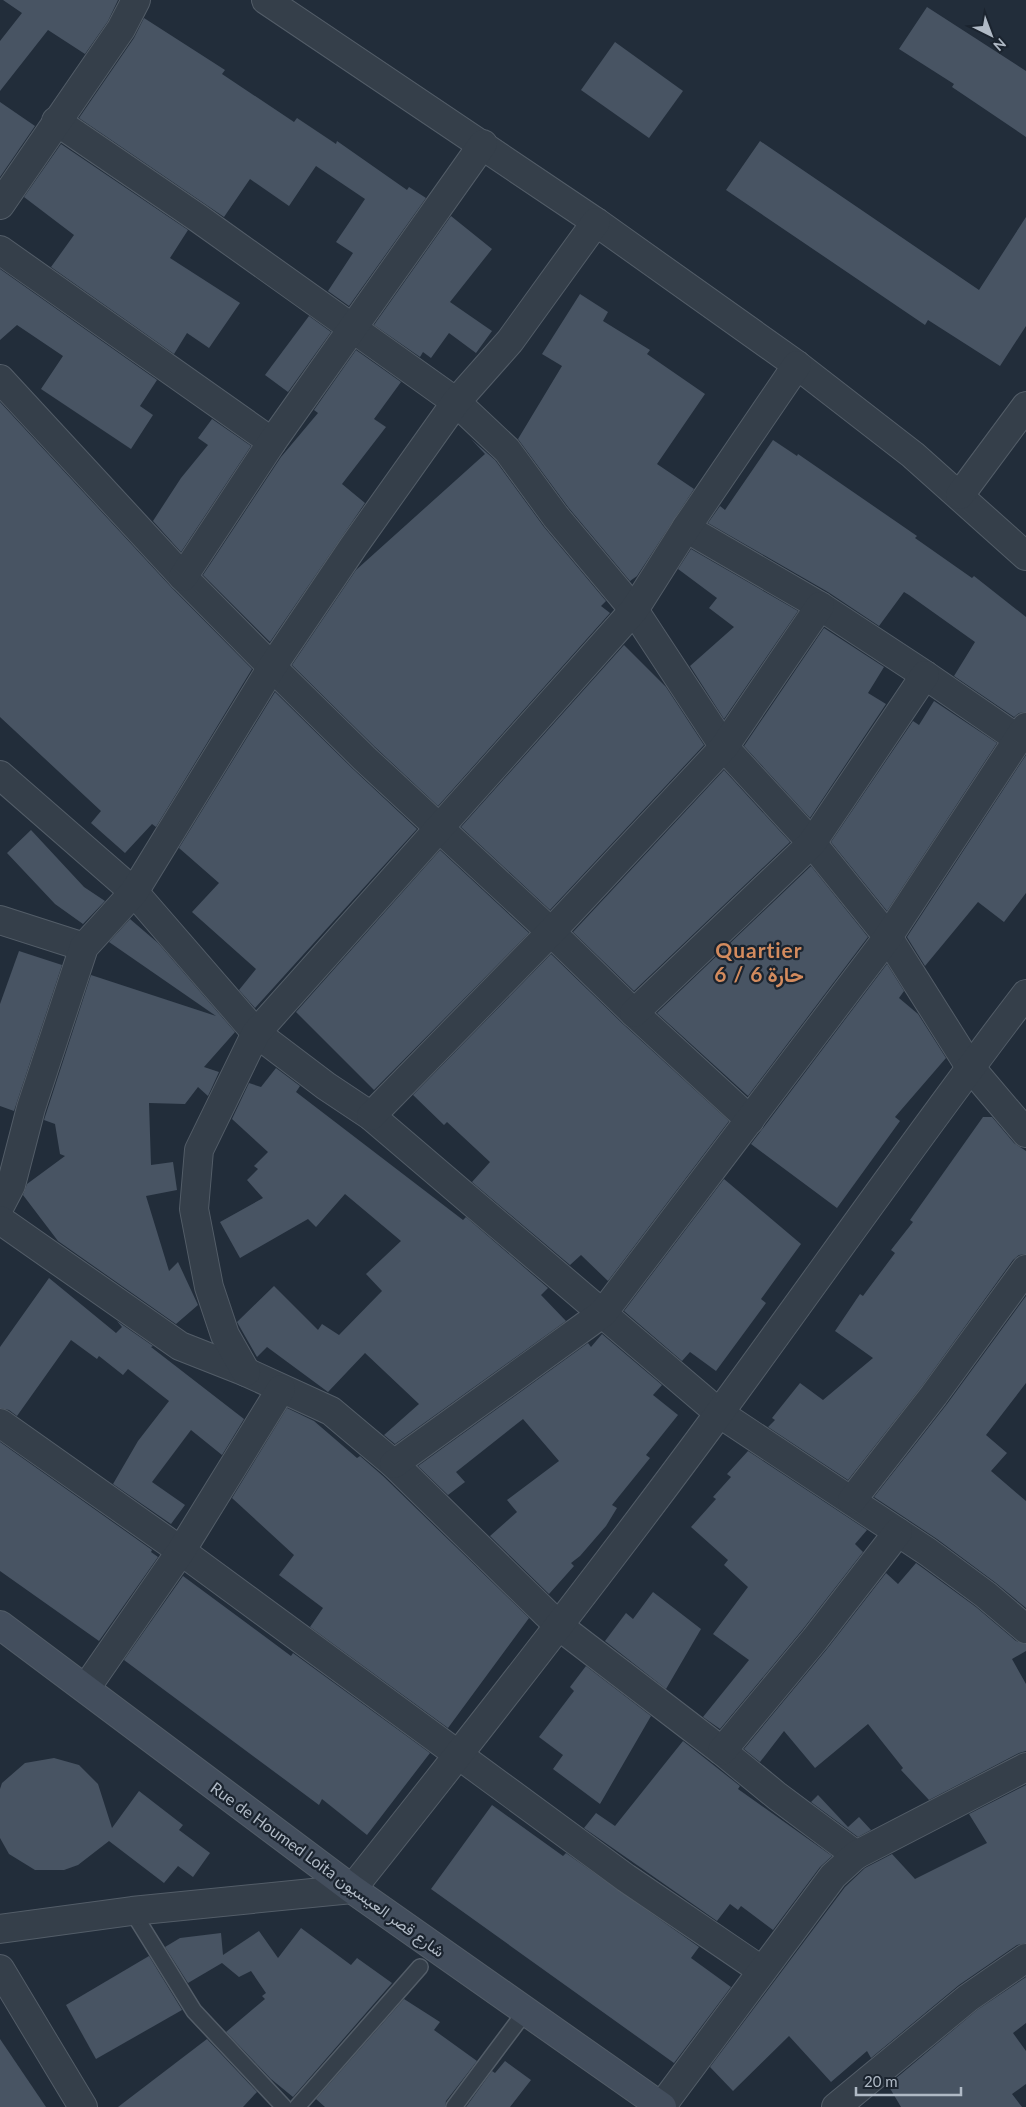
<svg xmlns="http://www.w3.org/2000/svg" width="1026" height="2107" viewBox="0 0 1026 2107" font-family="Lato,Vazirmatn,sans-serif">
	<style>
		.building { fill: #485463 }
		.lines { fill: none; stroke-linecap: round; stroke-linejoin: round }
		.lane-casing { stroke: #535d68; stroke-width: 18 }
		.street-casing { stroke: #535d68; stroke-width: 30 }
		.secondary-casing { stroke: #535d68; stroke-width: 30 }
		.lane { stroke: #353f4a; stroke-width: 15 }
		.street { stroke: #353f4a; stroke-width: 28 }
		.secondary { stroke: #434e5d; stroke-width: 28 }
		.labels { text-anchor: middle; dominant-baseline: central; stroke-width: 4.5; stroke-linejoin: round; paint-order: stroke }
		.street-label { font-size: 16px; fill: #b0bac6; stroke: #1b242f }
		.district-label { font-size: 21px; font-weight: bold; letter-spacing: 1px; fill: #d38b5e; stroke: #1b242f }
	</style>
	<rect width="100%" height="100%" fill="#222d3a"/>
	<g class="building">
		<path d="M3 0H118L108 21 85 54 48 30 0 91V41L22 13Z"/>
		<path d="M927 7 1026 71V137L952 87 954 84 899 49Z"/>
		<path d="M144 18 225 70 222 74 294 122 297 118 336 144 337 141 407 190 409 187 426 198 349 306 328 291 353 253 336 242 365 199 316 166 289 206 250 179 224 217 79 118 134 38Z"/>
		<path d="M615 42 683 91 649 138 581 90Z"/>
		<path d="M0 102 35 126 0 177Z"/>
		<path d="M760 141 979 290 1026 217V326L1000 366 928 320 925 325 726 190Z"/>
		<path d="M61 144 188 230 170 258 240 303 209 348 187 333 174 354 51 267 74 235 24 197Z"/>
		<path d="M451 216 492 249 450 302 492 331 476 353 449 333 431 358 423 352 420 357 374 325Z"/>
		<path d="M0 269 157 380 140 406 153 415 131 449 41 389 63 356 17 325 0 340Z"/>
		<path d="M580 294 608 312 603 321 650 350 647 354 705 394 657 464 694 489 637 576 630 581 568 507 518 439 562 366 542 354Z"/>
		<path d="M309 316 331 332 288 392 265 375Z"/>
		<path d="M356 350 401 382 374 419 386 427 342 484 365 503 270 642 203 575 281 457 318 413 314 410Z"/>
		<path d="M0 402 172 588 252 669 156 827 152 824 125 853 91 823 101 811 0 717Z"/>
		<path d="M212 419 251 446 181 552 153 521 181 478 208 445 198 438Z"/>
		<path d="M471 439 495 460 544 527 606 601 601 606 610 613 438 806 375 747 292 665 356 570 485 454Z"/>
		<path d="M773 440 797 456 798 454 917 536 915 538 972 578 974 576 1026 617V712L1019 713 1014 717 954 676 975 642 909 595 904 592 879 626 828 592 708 523 720 506 725 510Z"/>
		<path d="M691 549 798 611 724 719 690 666 734 627 709 608 717 598 678 569Z"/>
		<path d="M824 628 884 667 868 693 886 704 810 818 744 746Z"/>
		<path d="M624 645 666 687 704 745 550 910 461 827Z"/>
		<path d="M275 692 353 769 417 829 255 1008 239 990 256 969 192 912 219 883 179 848Z"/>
		<path d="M934 701 997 743 887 911 831 842 913 721 919 725Z"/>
		<path d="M1026 755V893L1004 922 978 902 925 966 907 937Z"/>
		<path d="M724 770 790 842 634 991 573 932Z"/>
		<path d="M31 830 84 887 105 901 83 924 55 904 7 853Z"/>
		<path d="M440 850 529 933 374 1090 296 1012Z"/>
		<path d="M811 866 868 937 748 1096 657 1013Z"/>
		<path d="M130 919 158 943 235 1032 204 1067 219 1072 208 1096 198 1087 185 1104 149 1103 151 1165 173 1162 177 1190 146 1196 169 1271 178 1262 198 1305 176 1324 58 1241 23 1195 27 1184 65 1156 60 1154 55 1124 44 1120 91 975 216 1016 109 942Z"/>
		<path d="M19 951 62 965 14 1111 0 1106V1004Z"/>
		<path d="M551 954 623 1024 729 1121 608 1281 581 1255 570 1265 472 1182 490 1162 447 1122 444 1125 413 1095Z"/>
		<path d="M887 964 904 991 899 998 918 1014 946 1058 895 1117 900 1121 837 1208 751 1144Z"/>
		<path d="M276 1068 300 1086 296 1092 463 1220 466 1217 548 1288 541 1295 566 1321 395 1444 384 1435 419 1404 365 1353 328 1392 267 1347 257 1357 237 1322 274 1286 318 1330 322 1324 339 1335 382 1291 366 1274 401 1241 345 1194 316 1227 308 1219 240 1258 220 1222 263 1198 247 1180 258 1169 254 1166 268 1152 232 1119 249 1083 261 1087Z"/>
		<path d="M983 1117H992L1014 1143 1026 1151V1254L1019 1255 1013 1260 922 1386 848 1480 768 1427 775 1420 772 1418 800 1383 823 1400 873 1358 835 1331 860 1294 863 1296 895 1253 891 1250 913 1222 910 1220Z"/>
		<path d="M724 1179 801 1244 761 1299 766 1303 716 1371 690 1352 682 1361 624 1311Z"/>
		<path d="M49 1278 116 1333 122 1327 117 1321 153 1346 151 1347 244 1419 222 1455 191 1430 152 1482 185 1505 171 1524 113 1484 138 1441 169 1401 128 1369 123 1375 99 1356 97 1359 71 1340 17 1416 9 1410 0 1408V1347Z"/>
		<path d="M1026 1296V1383L986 1435 1007 1453 991 1471 1026 1501V1608L996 1583 937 1539 874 1497 947 1404Z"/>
		<path d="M602 1334 662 1385 653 1395 678 1415 646 1455 650 1458 612 1505 617 1508 606 1526 580 1556 571 1563 574 1566 549 1594 490 1536 517 1512 507 1500 559 1461 523 1419 456 1472 465 1482 448 1495 418 1466 588 1343 591 1347Z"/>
		<path d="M287 1408 314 1421 357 1458 360 1456 383 1476 529 1618 448 1728 310 1627 323 1608 279 1575 294 1555 232 1498Z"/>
		<path d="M0 1442 152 1550 151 1552 158 1557 99 1641 0 1571Z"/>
		<path d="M748 1451 867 1530 855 1544 863 1552 803 1629 720 1729 703 1717 749 1660 713 1634 748 1587 724 1565 728 1560 691 1527 716 1499 713 1497 731 1477 727 1474Z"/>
		<path d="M916 1563 976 1607 1016 1641 1026 1644V1651L1012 1659 1026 1684V1751L1019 1753 929 1800 901 1770 903 1768 868 1724 815 1768 784 1731 760 1762 744 1749 827 1649 886 1573 898 1584Z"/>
		<path d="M183 1576 291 1656 293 1653 430 1753 367 1835 322 1799 319 1805 124 1660Z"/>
		<path d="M653 1592 701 1629 666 1689 605 1641 626 1613 633 1619Z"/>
		<path d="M586 1666 651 1716 600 1804 553 1769 563 1755 539 1737 574 1691 570 1687Z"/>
		<path d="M683 1741 740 1786 738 1789 832 1856 820 1867 773 1930 741 1906 738 1910 730 1904 717 1921 584 1828 596 1813 615 1826Z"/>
		<path d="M54 1758 79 1765 98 1784 112 1828 139 1791 183 1825 179 1830 210 1853 193 1877 178 1866 164 1883 109 1841 78 1865 64 1870H35L9 1854 0 1838V1789L2 1783 25 1763Z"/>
		<path d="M1026 1785V1943L1017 1945 959 1985 871 2058 867 2051 831 2082 789 2036 733 2091 710 2067 845 1887 865 1868 892 1854 915 1879 987 1843 969 1814Z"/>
		<path d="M818 1795 848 1827 859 1817 871 1830 858 1837 811 1802Z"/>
		<path d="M492 1805 563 1856 566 1853 699 1947 691 1958 731 1987 674 2063 431 1889Z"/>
		<path d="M301 1928 351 1965 357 1958 392 1983 293 2097 271 2079 226 2032 265 1999 262 1996 266 1993 251 1971 239 1977 222 1963 188 1983 165 1947 180 1938 221 1933 223 1955 259 1931 278 1958Z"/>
		<path d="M149 1956 182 2010 96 2059 66 2005Z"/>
		<path d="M1026 1977V2023L1013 2033 1026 2051V2084L1012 2094 1022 2107H901L888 2085 977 2010Z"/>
		<path d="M404 1999 440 2022 434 2030 477 2061 446 2101 445 2107H325L316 2099Z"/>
		<path d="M0 2039 46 2107H0Z"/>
		<path d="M207 2039 257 2092 243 2107H118Z"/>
		<path d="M505 2061 531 2080 510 2107H466L492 2071 495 2073Z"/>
	</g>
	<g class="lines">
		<g class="lane-casing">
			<g id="lane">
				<path d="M132 1911 194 2011 284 2107"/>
				<path d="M297 2107 420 1967"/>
				<path d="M454 2107 525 2012"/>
			</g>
		</g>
		<g class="street-casing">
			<g id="street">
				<path d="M266 0 596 222 797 365 913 455 1026 556"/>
				<path d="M56 121 198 218 456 402 507 450 556 517 634 610 724 747 812 843 888 937 970 1067 1026 1133"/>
				<path d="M0 205 121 29 136 0"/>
				<path d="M0 250 272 442"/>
				<path d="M0 379 183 577 272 667 364 758 551 932 634 1013 750 1120"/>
				<path d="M960 495 1026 406"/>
				<path d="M686 528 820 606 925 675 1018 739"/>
				<path d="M183 577 272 442 483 144"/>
				<path d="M0 775 134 892 256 1033 326 1086 371 1116 719 1413 928 1552 986 1595 1026 1629"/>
				<path d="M0 920 84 947"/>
				<path d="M634 1013 812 843 925 675"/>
				<path d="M371 1116 551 932 724 747 820 606"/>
				<path d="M0 1206 11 1185 31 1108 84 947 134 892 272 667 353 547 456 402 510 341 596 222"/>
				<path d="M0 1220 180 1346 246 1372 331 1411 394 1464 559 1626 722 1751 777 1796 856 1855"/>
				<path d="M246 1372 225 1335 209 1287 194 1209 199 1150 256 1033 634 610 686 528 797 365"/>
				<path d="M0 1423 181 1551 626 1878 761 1970"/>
				<path d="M394 1464 603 1313 888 937 1026 727"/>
				<path d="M852 1500 934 1395 1026 1269"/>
				<path d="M86 1688 181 1551 281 1389"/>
				<path d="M722 1751 815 1639 898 1532"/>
				<path d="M0 1929 132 1911 352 1889C477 1732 601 1574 720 1412 822 1273 921 1131 1026 994"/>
				<path d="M0 1969 83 2107"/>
				<path d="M661 2107 833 1876 856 1855 1026 1767"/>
				<path d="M836 2107 968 1998 1026 1958"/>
			</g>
		</g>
		<g class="secondary-casing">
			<path id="secondary" d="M0 1625 352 1889 662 2107"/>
		</g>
		<use href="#lane" class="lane"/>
		<use href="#street" class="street"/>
		<use href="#secondary" class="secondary"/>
	</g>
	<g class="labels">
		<g class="street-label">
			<text transform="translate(328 1869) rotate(36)">Rue de Houmed Loita شارع قصر العيسيون</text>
		</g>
		<g class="district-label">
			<text x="759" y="949">Quartier<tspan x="759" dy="24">6 / حارة 6</tspan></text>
		</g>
	</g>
	<g transform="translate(991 35) rotate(138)" stroke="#1b242f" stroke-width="4" paint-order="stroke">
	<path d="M0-4L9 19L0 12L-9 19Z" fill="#b0bac6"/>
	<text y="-8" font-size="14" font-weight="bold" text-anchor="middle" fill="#b0bac6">N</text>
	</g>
	<path d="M856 2087v8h105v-8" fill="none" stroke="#b0bac6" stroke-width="2.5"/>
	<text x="864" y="2087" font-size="15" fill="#b0bac6" stroke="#1b242f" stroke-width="4" paint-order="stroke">20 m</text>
</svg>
